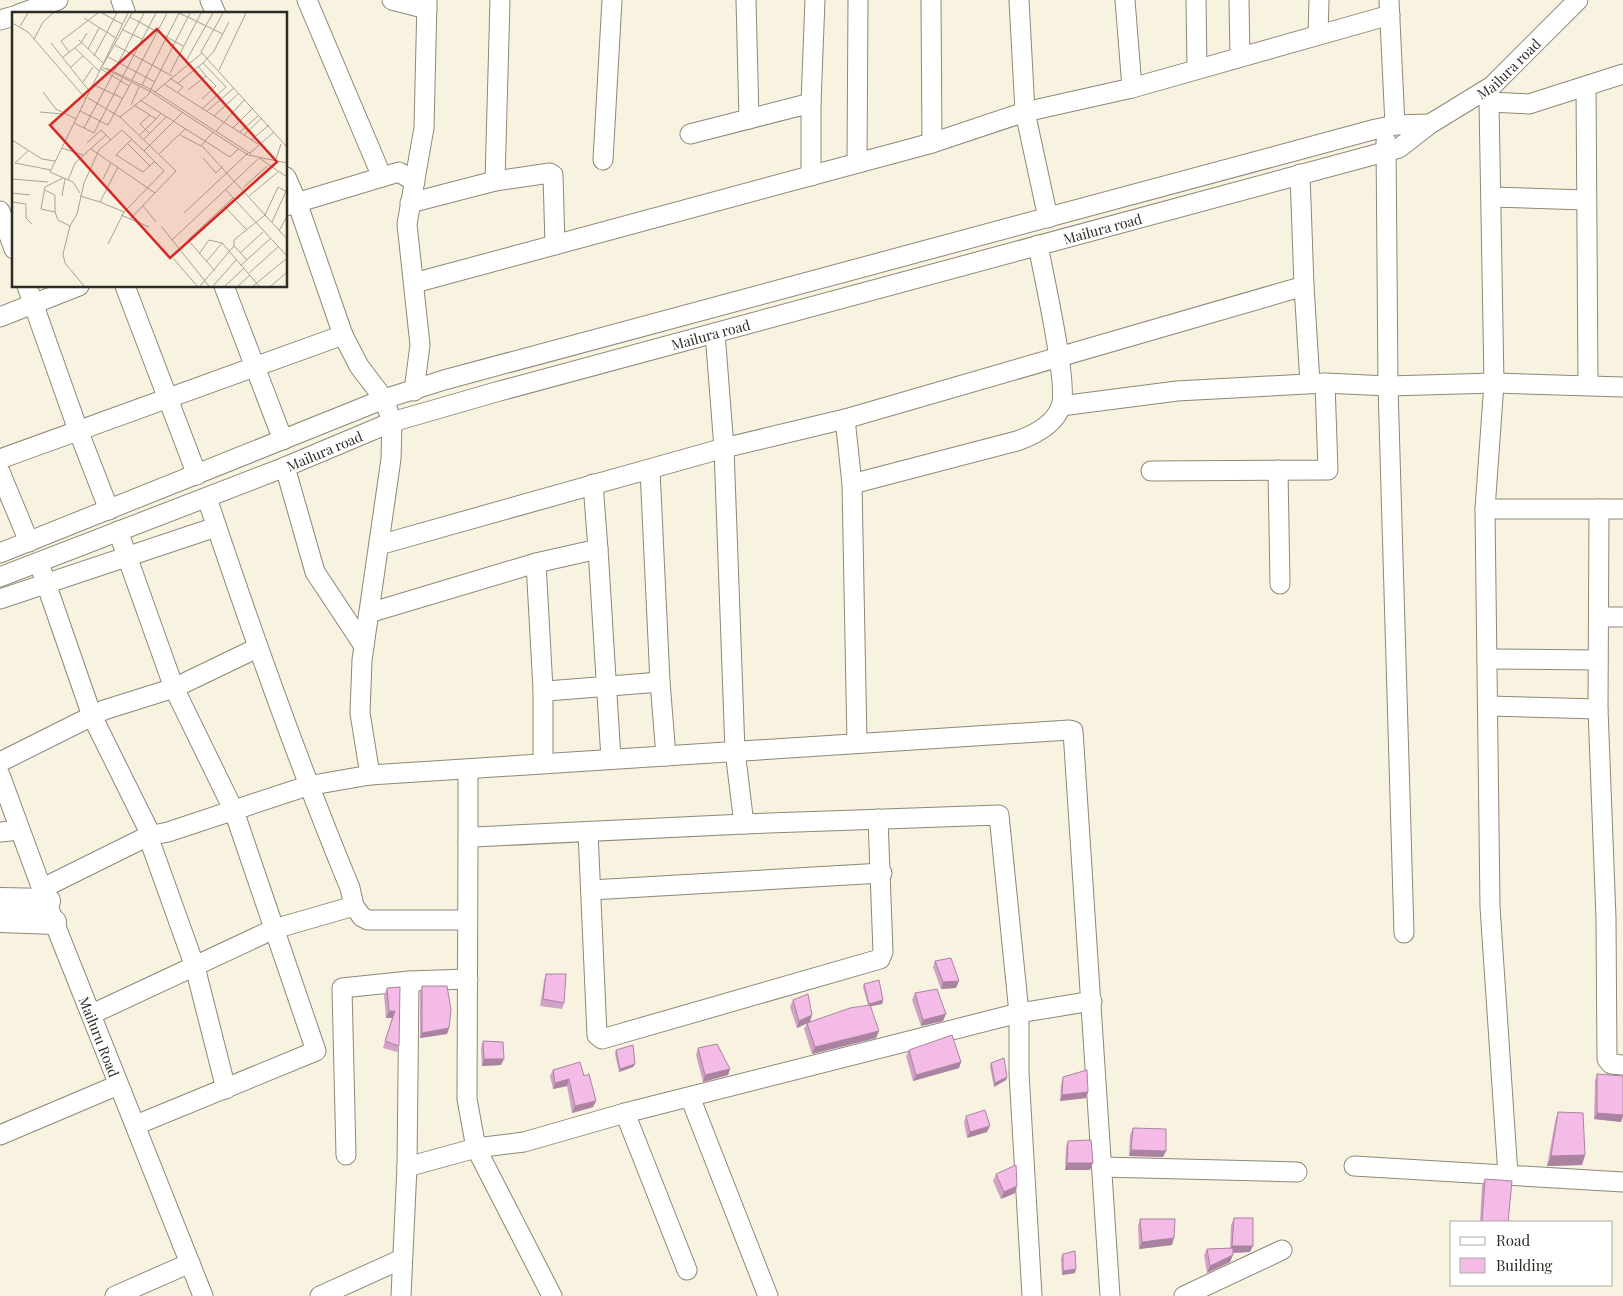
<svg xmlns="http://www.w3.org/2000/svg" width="1623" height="1296" viewBox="0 0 1623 1296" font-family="'Playfair Display',serif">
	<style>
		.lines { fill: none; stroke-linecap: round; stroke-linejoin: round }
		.minor-casing { stroke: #8d8877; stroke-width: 21 }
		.major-casing { stroke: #8d8877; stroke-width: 26 }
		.minor { stroke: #fff; stroke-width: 19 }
		.major { stroke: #fff; stroke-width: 24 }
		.wall { fill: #d1a1c6 }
		.shaded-wall { fill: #aa83a1 }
		.building { fill: #f3bbe6; stroke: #aa83a1 }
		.labels { text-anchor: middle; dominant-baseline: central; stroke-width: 4; stroke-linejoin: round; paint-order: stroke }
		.street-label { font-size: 14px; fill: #2d2b24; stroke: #fff }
		.inset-road { fill: none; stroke: #a7a395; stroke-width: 1 }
		.view { fill: #d62828; fill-opacity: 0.15; stroke: #d62828; stroke-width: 2.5 }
		.inset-edge { fill: none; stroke: #2d2b24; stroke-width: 2.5 }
	</style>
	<rect width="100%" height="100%" fill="#f8f3e0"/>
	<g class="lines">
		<g class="minor-casing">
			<g id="minor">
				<path d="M121 0 126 14"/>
				<path d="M210 0 216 14"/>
				<path d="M307 0 382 177"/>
				<path d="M392 0 427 9"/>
				<path d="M746 0 749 119"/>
				<path d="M931 0 932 143"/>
				<path d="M1019 0 1025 112 1048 218"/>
				<path d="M1125 0 1132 88"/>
				<path d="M1196 0 1197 69"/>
				<path d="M1239 0 1240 57"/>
				<path d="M1389 0 1395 125"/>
				<path d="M19 14 58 0"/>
				<path d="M0 20 14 16"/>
				<path d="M1318 35 1319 0"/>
				<path d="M1586 86 1588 384"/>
				<path d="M1485 91 1489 102 1529 104 1623 74"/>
				<path d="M1489 102 1494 383 1485 509 1490 907 1508 1175"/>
				<path d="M690 134 811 103"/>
				<path d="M1386 141 1388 386 1404 933"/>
				<path d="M603 160 612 0"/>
				<path d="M857 163 858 0"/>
				<path d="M811 176V103L815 0"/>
				<path d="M495 181 500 0"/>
				<path d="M1491 197 1585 200"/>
				<path d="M410 203 495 181 550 173 553 175 555 245"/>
				<path d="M286 206 399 172 415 182"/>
				<path d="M0 211 14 249"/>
				<path d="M414 283 932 143 1025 112 1132 88 1390 15"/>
				<path d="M27 286 78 430 109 510"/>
				<path d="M125 286 197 475"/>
				<path d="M224 286 283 440"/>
				<path d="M1304 286 1310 383"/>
				<path d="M0 317 79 286"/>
				<path d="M715 333 724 448 735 751 744 824 999 815 1019 1013V1073L1032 1296"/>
				<path d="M414 391 420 345 407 224 424 128 427 0"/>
				<path d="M1061 406 1177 391 1325 383 1388 386 1494 383 1623 387"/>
				<path d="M845 419 852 484 857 742"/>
				<path d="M0 459 343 335"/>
				<path d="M285 467 315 572 364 646"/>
				<path d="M650 470 660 682 666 756"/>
				<path d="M1278 470 1280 584"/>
				<path d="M1151 471 1328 470 1325 383"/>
				<path d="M0 472 29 542"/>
				<path d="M852 484 1017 441C1034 435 1055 424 1061 406 1069 386 1043 273 1038 245"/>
				<path d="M1485 509H1623"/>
				<path d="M1599 509 1598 709 1606 918 1607 1059 1611 1064 1623 1065"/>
				<path d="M118 531 174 688 234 811 316 1051 136 1125"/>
				<path d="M379 545 724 448 845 419 1304 286 1300 174"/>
				<path d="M598 549 611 759"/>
				<path d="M0 553 384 399 444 380 1376 129 1395 125 1430 124"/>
				<path d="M39 563 92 716 150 833 148 836 195 967 226 1089"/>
				<path d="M536 563 543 689 547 691 660 682"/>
				<path id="s1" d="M0 577 285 467 392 422 496 392 1399 148 1430 124 1492 86 1578 0"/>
				<path d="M0 599 216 527"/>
				<path d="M369 613 536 563 598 549 593 484"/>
				<path d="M1599 617H1623"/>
				<path d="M1487 659 1598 660"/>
				<path d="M543 689V763"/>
				<path d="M1489 706 1598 709"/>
				<path d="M0 762 104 710 174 688 257 648"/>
				<path id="s2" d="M0 775 54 922 203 1296"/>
				<path d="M370 775 1069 730 1073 731 1110 1296"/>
				<path d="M0 832 20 830"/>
				<path d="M588 832 597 1035 602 1039 880 959 883 952 878 819"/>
				<path d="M468 841V769"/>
				<path d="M43 888 148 836 168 832 307 786 370 775 360 713 362 660 391 459 392 422 384 399 359 366 343 335 297 202 286 177"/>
				<path d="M591 890 882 873"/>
				<path d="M354 906 362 917 368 920H466"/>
				<path d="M92 1014 274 929 354 906 350 888C297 760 251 630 207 498"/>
				<path d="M690 1097 768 1296"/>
				<path d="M625 1113 687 1270"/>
				<path d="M0 1135 118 1085"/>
				<path d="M346 1155 342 988 409 981 468 979"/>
				<path d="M1354 1166 1623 1182"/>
				<path d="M407 1167 476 1148 524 1142 625 1113 1019 1013 1092 1001"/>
				<path d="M1102 1167 1297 1172"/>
				<path d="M115 1296 190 1263"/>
				<path d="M320 1296 402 1259"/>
				<path d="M401 1296 407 1167 409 981"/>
				<path d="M552 1296 476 1148 467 1099 468 841 474 837 744 824"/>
				<path d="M1184 1296 1282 1250"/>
			</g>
		</g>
		<g class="major-casing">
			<g id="major">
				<path d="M0 900 48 901"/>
				<path d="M0 920 54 922"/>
			</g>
		</g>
		<use href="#minor" class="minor"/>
		<use href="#major" class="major"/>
	</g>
	<g class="wall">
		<path d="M935 961 956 988 941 989 933 967Z"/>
		<path d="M546 974 564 1003 562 1009 540 1006 544 981Z"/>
		<path d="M864 984 883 1000 882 1004 870 1006 876 1038 812 1054 804 1029 807 1023 797 1028 790 1007 793 1000 810 1022 868 1005 863 987Z"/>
		<path d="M422 986 449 1028 447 1034 420 1038V992Z"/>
		<path d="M387 988 399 1046 397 1052 383 1048 392 1018H386L384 995Z"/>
		<path d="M915 993 943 1021 921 1026 912 1000Z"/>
		<path d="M483 1041 501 1065 482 1066 481 1048Z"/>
		<path d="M698 1048 730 1069 728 1075 703 1082 696 1055Z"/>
		<path d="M616 1050 635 1064 633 1067 619 1072 615 1054Z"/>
		<path d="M909 1050 961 1062 959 1068 913 1081 906 1056Z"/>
		<path d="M991 1063 1007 1077 1006 1080 994 1087 990 1067Z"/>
		<path d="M553 1070 584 1076 596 1101 593 1107 572 1113 567 1086 553 1089 550 1076Z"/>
		<path d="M1597 1074 1623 1076V1116L1621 1122 1594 1119 1595 1081Z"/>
		<path d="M1063 1077 1086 1098 1060 1101 1061 1084Z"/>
		<path d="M1558 1112 1585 1155 1582 1165 1547 1166 1555 1122Z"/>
		<path d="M966 1116 987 1132 967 1138 964 1122Z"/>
		<path d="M1133 1128 1166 1151 1163 1157 1129 1156 1130 1135Z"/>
		<path d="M1068 1141 1090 1170H1065L1066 1147Z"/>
		<path d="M996 1174 1017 1186 1015 1193 1001 1199 993 1181Z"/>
		<path d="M1485 1179 1508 1222H1480L1482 1185Z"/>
		<path d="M1234 1218 1250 1252 1233 1253 1230 1262 1207 1273 1204 1255 1207 1249 1230 1248 1231 1225Z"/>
		<path d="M1140 1219 1172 1245 1139 1249 1138 1226Z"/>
		<path d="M1063 1254 1075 1273 1062 1275 1061 1258Z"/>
	</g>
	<g class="shaded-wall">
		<path d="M959 981 956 988 941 989 943 982Z"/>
		<path d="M883 1000 882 1004 868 1007 869 1004Z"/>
		<path d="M389 1011H395L392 1018H386Z"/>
		<path d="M946 1014 943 1021 921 1026 923 1020Z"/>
		<path d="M812 1015 810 1022 797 1028 799 1021Z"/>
		<path d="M449 1028 447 1034 420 1038 422 1033Z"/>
		<path d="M879 1031 876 1038 812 1054 815 1047Z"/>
		<path d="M484 1059H504L501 1065 482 1066Z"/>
		<path d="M961 1062 959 1068 913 1081 916 1075Z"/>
		<path d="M635 1064 633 1067 619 1072 620 1069Z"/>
		<path d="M730 1069 728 1075 703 1082 705 1075Z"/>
		<path d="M1007 1077 1006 1080 994 1087 995 1083Z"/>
		<path d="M569 1079 567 1086 553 1089 555 1083Z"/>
		<path d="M1088 1092 1086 1098 1060 1101 1062 1095Z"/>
		<path d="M596 1101 593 1107 572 1113 575 1106Z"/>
		<path d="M1597 1113 1623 1115 1621 1122 1594 1119Z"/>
		<path d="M990 1126 987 1132 967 1138 970 1132Z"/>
		<path d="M1131 1150 1166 1151 1163 1157 1129 1156Z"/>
		<path d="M1585 1155 1582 1165 1547 1166 1551 1156Z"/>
		<path d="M1067 1163H1093L1090 1170H1065Z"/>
		<path d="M1017 1186 1015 1193 1001 1199 1004 1192Z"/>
		<path d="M1174 1238 1172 1245 1139 1249 1142 1242Z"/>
		<path d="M1232 1246H1253L1250 1252 1230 1253Z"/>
		<path d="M1233 1255 1230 1262 1207 1273 1210 1266Z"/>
		<path d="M1076 1269 1075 1273 1062 1275 1063 1271Z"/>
	</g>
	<g class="building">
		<path d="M951 958 959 981 943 982 935 961Z"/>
		<path d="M546 974H566L564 1003 543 999Z"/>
		<path d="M879 980 883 1000 869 1004 864 984Z"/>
		<path d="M422 986H447L451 1010 449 1028 422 1033Z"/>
		<path d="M400 987 399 1046 385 1041 395 1011H389L387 988Z"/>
		<path d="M937 989 946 1014 923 1020 915 993Z"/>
		<path d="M808 994 812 1015 799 1021 793 1000Z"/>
		<path d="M870 1005 879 1031 815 1047 807 1023 850 1008Z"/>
		<path d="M952 1035 961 1062 916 1075 909 1050Z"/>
		<path d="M483 1041 503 1042 504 1059H484Z"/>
		<path d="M717 1044 730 1069 705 1075 698 1048Z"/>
		<path d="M633 1045 635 1064 620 1069 616 1050Z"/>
		<path d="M1004 1058 1007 1077 995 1083 991 1063Z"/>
		<path d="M580 1062 584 1076 589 1074 596 1101 575 1106 569 1079 555 1083 553 1070Z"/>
		<path d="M1087 1070 1088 1092 1062 1095 1063 1077Z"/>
		<path d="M1597 1074 1623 1076V1115L1597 1113Z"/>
		<path d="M985 1110 990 1126 970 1132 966 1116Z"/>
		<path d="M1558 1112 1583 1113 1585 1155 1551 1156Z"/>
		<path d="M1133 1128 1166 1129V1151L1131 1150Z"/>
		<path d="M1091 1140 1093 1163H1067L1068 1141Z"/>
		<path d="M1016 1165 1017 1186 1004 1192 996 1174Z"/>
		<path d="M1485 1179 1512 1181 1508 1222H1482Z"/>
		<path d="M1234 1218H1253V1246H1232Z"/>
		<path d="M1140 1219H1175L1174 1238 1142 1242Z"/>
		<path d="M1233 1248V1255L1210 1266 1207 1249Z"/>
		<path d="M1075 1251 1076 1269 1063 1271V1254Z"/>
	</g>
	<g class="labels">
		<g class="street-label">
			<text stroke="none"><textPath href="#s1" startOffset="1601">Mailura road</textPath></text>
			<text stroke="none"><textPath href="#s1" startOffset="1158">Mailura road</textPath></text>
			<text stroke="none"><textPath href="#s1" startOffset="752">Mailura road</textPath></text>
			<text stroke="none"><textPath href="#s1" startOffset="348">Mailura road</textPath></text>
			<text stroke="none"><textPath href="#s2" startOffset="280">Mailuru Road</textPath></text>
		</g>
	</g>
	<g transform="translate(12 12)">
		<rect width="275" height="275" fill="#f8f3e0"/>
		<path class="inset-road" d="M90 1 110 12M167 1 211 22M211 1 189 40 275 135M118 5 171 34M72 6 104 26M0 11 16 20 74 87M8 14 16 1M111 18 130 27M22 27 31 10 41 1M67 28 91 51M39 31 78 80M103 33 160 64M63 36 88 60M76 37 87 16M57 40 49 29 86 1M82 44 105 1M51 45 69 31 75 21M96 45 143 70M191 51 202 39 217 10M91 53 120 1M176 53 174 49 201 1M59 55 71 44M90 55 139 80 236 143 275 151M94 56 140 78 239 142M89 57 117 74M207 58 234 1M102 59 132 1M158 61 189 1M111 64 144 1M158 66 171 75 166 80M120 68 155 1M71 70 81 55M166 71 191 51 214 75 190 97M152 72 246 132M82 73 110 86M130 73 167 1M176 78 194 64 186 54M31 80 44 97 64 107M143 80 190 41M76 86 108 105 136 83 178 1M190 87 204 74 194 64M128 88 218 145 226 137M119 93 127 75M122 93 144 107 149 101M68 99 96 113 119 71M195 99 222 76M28 100 51 102M202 104 227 81M108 105 164 159 118 207M62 111 82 121 110 66M72 116 101 62M221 116 241 96M204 119 233 87M228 120 247 103M138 122 128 112 138 103M128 123 144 107M168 123 189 134 201 120M232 123 250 106M120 127 104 143 131 160 142 150M132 127 154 105M0 128 30 147 43 149M239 128 257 113M75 131 89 118 99 128M115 131 138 154M190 134 275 227M50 136 71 143M79 137 143 181M17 138 3 151 39 158M238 141 262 120M147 142 173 117M191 146 204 161 211 154M247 146 275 165M264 147 269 132M51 166 33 175 29 197 43 200 46 208 58 214M0 167 36 170M91 167 99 151M56 168 63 151 94 123M231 176 255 154M213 177 275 244M33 178 43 183V200M0 181 18 183M68 181 61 170 38 160 116 1M50 184 53 167M68 184 88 190 106 155M237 184 266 160M0 190 14 192V206L20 212M88 190 112 200 96 232M131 194 144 210M212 194 235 218M112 200 152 159 132 139 170 101M172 201 236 141M109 203 137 215M260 210 275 177M149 214 197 274M267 219 275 204M160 228 246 147M222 234V228L253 203 266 175 275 180M228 241 251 220M187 242 197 228 210 231 247 274M161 246 185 274M194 250 210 231M229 253 258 227M203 259 176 228 221 186M237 261 266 235M72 274 53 251 51 242 58 214 65 202 72 171 87 138 110 118 132 139M188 274 222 234 235 248M201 274 225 247M213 274 232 256M226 274 238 263M241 274 275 246M259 274 275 260"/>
		<path class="view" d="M145 17 265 150 158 246 38 113Z"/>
		<rect width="275" height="275" class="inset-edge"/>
	</g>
	<rect x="1450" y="1221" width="162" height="65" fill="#ffffff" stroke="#abaaa7"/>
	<rect x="1460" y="1237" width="25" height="8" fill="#ffffff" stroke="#abaaa7"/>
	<text x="1496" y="1246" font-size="15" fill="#2d2b24">Road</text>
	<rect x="1460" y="1258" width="25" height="15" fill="#f3bbe6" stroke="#abaaa7"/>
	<text x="1496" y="1271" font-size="15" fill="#2d2b24">Building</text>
</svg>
